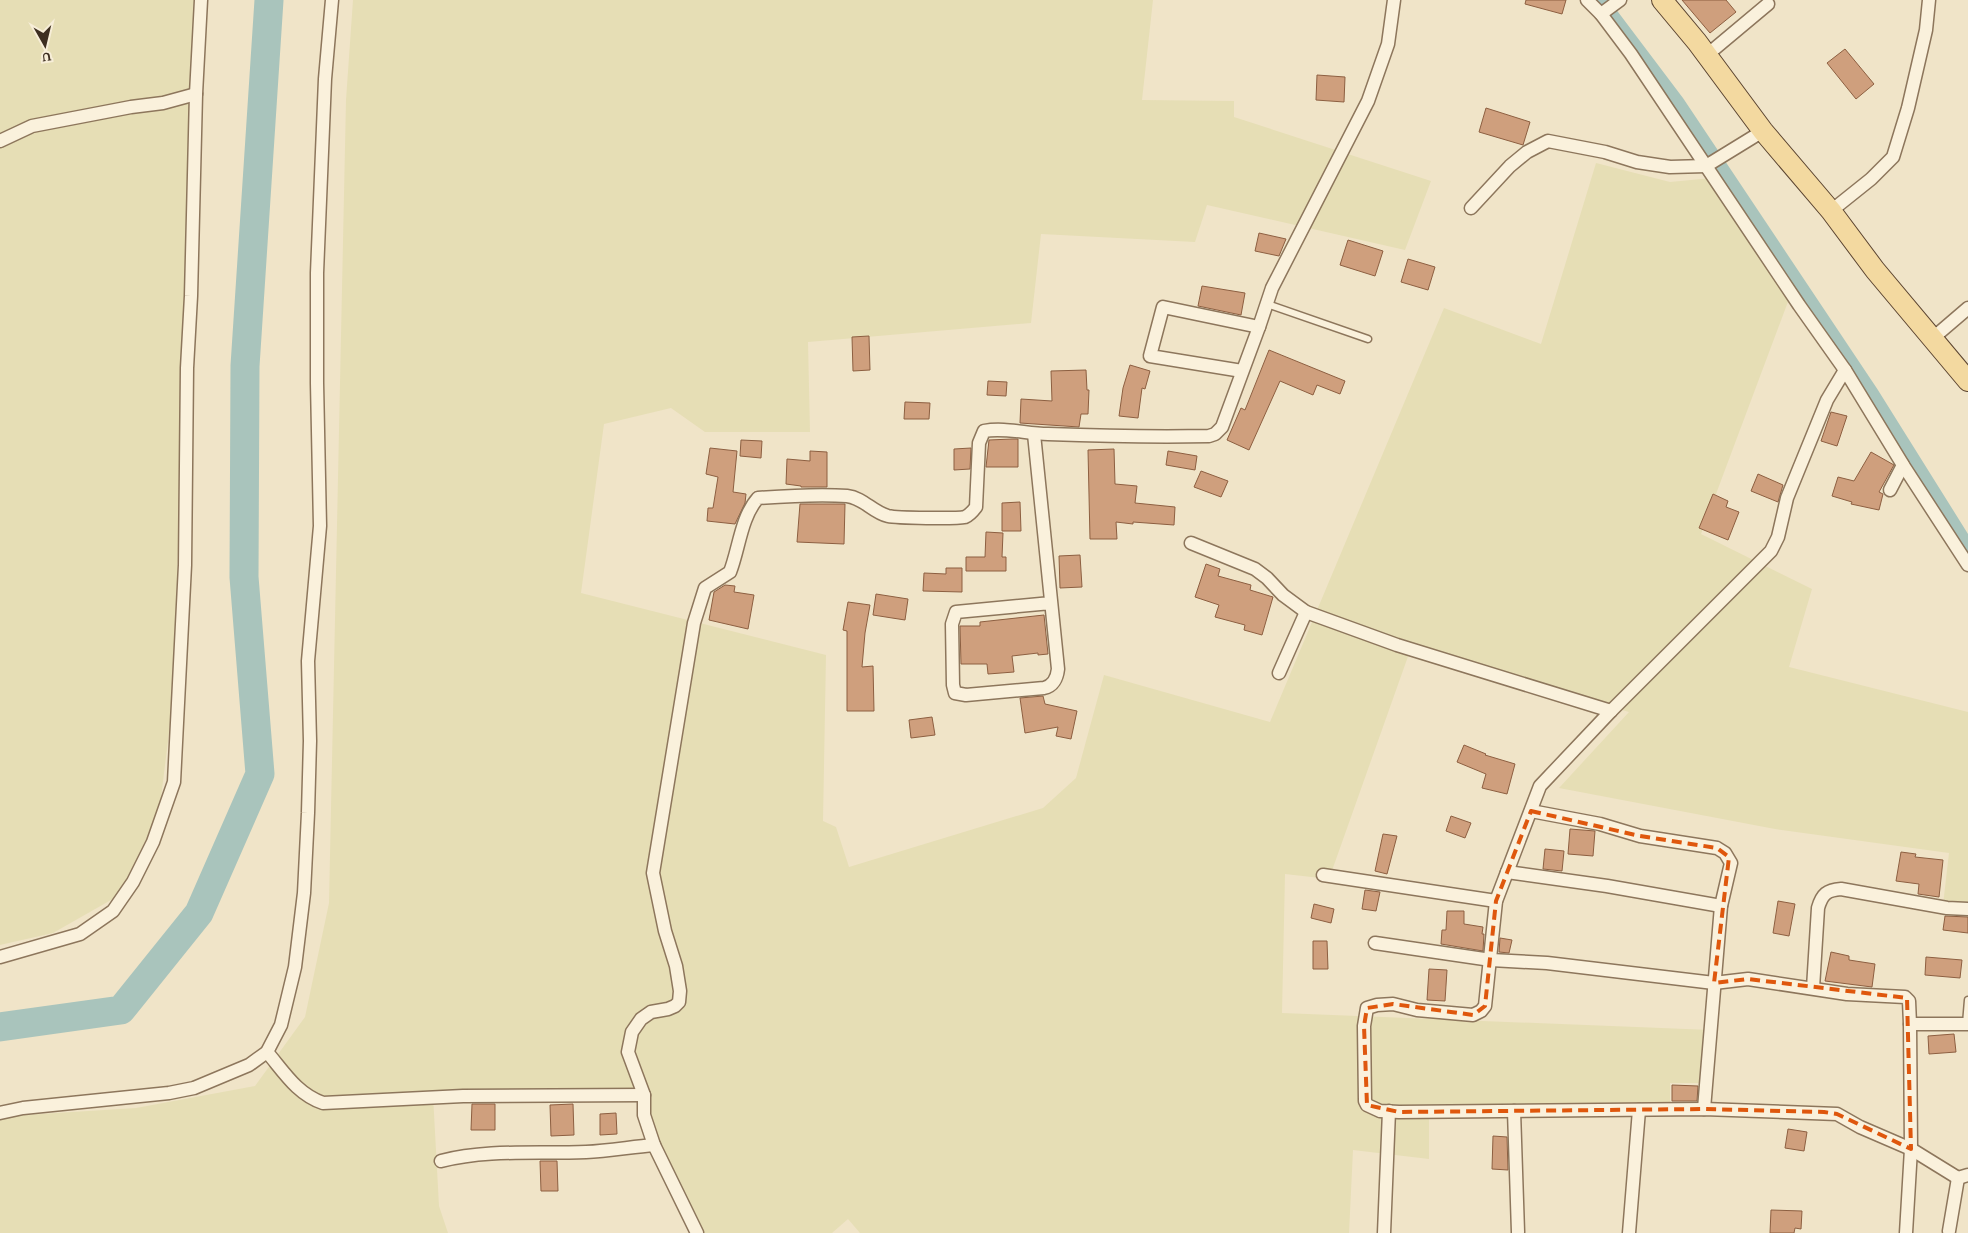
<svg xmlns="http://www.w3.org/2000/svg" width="1968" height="1233" viewBox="0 0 1968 1233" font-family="'Crimson Pro',serif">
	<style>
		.farmland { fill: #e6deb5 }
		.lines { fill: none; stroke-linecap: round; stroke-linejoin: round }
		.canal { stroke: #a9c4bc; stroke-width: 16 }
		.river { stroke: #a9c4bc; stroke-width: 29 }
		.building { fill: #cf9f7d; stroke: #8d5f41 }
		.lane-casing { stroke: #8d765c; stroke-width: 9 }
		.street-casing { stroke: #8d765c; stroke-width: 15 }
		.primary-casing { stroke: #5b4430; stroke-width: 22 }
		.lane { stroke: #faf1dc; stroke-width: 6 }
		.street { stroke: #faf1dc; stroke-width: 12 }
		.primary { stroke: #f3d9a0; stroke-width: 20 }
		.marked { fill: none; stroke: #df570d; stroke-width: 4; stroke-dasharray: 10 6; stroke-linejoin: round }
	</style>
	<rect width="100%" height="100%" fill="#f0e4c8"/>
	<g class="farmland">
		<path d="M0 0H203L191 153 173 700 159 814 118 896 53 933 0 945Z"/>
		<path d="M353 0H1153L1142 100 1234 101V117L1431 181 1405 250 1207 205 1195 242 1041 234 1031 323 808 342 810 432H705L671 408 604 424 581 593 826 655 823 821 836 827 849 867 1043 808 1076 778 1104 675 1270 722 1444 308 1541 344 1596 163 1670 182 1712 178 1789 299 1701 534 1812 589 1789 667 1968 712V906L1943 905 1949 853 1775 829 1559 788 1629 712 1411 648 1329 879 1285 874 1282 1013 1711 1030 1712 1083H1670V1115L1429 1118V1159L1353 1150 1349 1233H860L848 1219 832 1233H697L635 1088 433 1095 439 1206 448 1233H0V1118L8 1116 136 1108 255 1086 305 1017 329 903 346 100Z"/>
	</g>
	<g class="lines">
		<path class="canal" d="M1599 0 1676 102 1871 394 1968 549"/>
		<path class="river" d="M0 1027 121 1010 199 913 260 774 244 577 245 366 269 0"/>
	</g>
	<g class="building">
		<path d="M1526 0H1566L1562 14 1525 4Z"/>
		<path d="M1682 0H1726L1736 12 1710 33Z"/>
		<path d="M1845 49 1874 84 1856 99 1827 63Z"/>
		<path d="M1317 75 1345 77 1344 102 1316 100Z"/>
		<path d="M1486 108 1530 122 1523 145 1479 132Z"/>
		<path d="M1259 233 1286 239 1279 256 1255 251Z"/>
		<path d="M1348 240 1383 251 1375 276 1340 265Z"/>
		<path d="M1408 259 1435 267 1428 290 1401 282Z"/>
		<path d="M1202 286 1245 293 1241 315 1198 306Z"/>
		<path d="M869 336 870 370 853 371 852 337Z"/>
		<path d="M1269 350 1345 381 1340 394 1317 385 1313 395 1280 381 1249 450 1227 440 1241 408 1245 410Z"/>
		<path d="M1130 365 1150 371 1145 389 1142 388 1138 418 1119 416 1123 388Z"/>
		<path d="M1086 370 1087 390H1089L1088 414H1081L1079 427 1020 423 1021 399 1052 401 1051 371Z"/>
		<path d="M988 381 1007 382 1006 396 987 395Z"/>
		<path d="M905 402 930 403 929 419H904Z"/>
		<path d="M1831 412 1847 416 1837 446 1821 441Z"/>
		<path d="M1012 439H1018V467H986L989 440Z"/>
		<path d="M741 440 762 441 761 458 740 456Z"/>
		<path d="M710 448 737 451 733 492 746 494 745 503 735 524 707 521 708 508H713L718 477 706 474Z"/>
		<path d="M971 448 970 469 954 470V449Z"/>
		<path d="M1114 449 1115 484 1137 486 1135 503 1175 507 1174 525 1133 522V524L1116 522 1117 539H1090L1088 450Z"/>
		<path d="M810 451 827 452V487H801V486L786 484 787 459 810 461Z"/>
		<path d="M1168 451 1197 456 1195 470 1166 465Z"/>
		<path d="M1871 452 1894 465 1879 492 1883 494 1879 510 1851 504 1852 502 1832 496 1838 477 1854 481Z"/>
		<path d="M1201 471 1228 481 1221 497 1194 487Z"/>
		<path d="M1758 474 1783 485 1778 502 1751 491Z"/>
		<path d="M1713 494 1728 501 1726 507 1739 512 1728 540 1699 528Z"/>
		<path d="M1020 502 1021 531H1002V503Z"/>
		<path d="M800 504H845L844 544 797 542Z"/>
		<path d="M986 532 1003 533 1002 557H1006V571H966V557H985Z"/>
		<path d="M1080 555 1082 587 1060 588 1059 556Z"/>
		<path d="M1206 564 1220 569 1218 576 1251 585 1250 590 1273 597 1262 635 1244 630 1245 625 1215 617 1219 605 1195 597Z"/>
		<path d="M946 568H962V592L923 591 924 573 946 574Z"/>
		<path d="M725 585 735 586 734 592 754 595 748 629 709 620 714 592Z"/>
		<path d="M876 594 908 599 905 620 873 615Z"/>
		<path d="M848 602 870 605 865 633 862 667 873 666 874 711H847V631L843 630Z"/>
		<path d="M1044 615 1048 654 1038 655V653L1012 656 1014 672 988 674 987 664H961L960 626H980V622Z"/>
		<path d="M1043 696 1045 704 1077 711 1071 739 1056 736 1058 727 1025 733 1020 698Z"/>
		<path d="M932 717 935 735 911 738 909 720Z"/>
		<path d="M1464 745 1486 754 1485 755 1515 764 1507 794 1482 788 1486 774 1457 762Z"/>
		<path d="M1451 816 1471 823 1465 838 1446 831Z"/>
		<path d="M1570 829 1595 831 1593 856 1568 854Z"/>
		<path d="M1383 834 1397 836 1387 874 1375 871Z"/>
		<path d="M1545 849 1564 851 1562 871 1543 869Z"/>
		<path d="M1901 852 1916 854 1915 857 1943 860 1939 897 1918 894 1919 884 1896 881Z"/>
		<path d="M1365 890 1380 892 1376 911 1362 909Z"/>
		<path d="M1778 901 1795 904 1789 936 1773 933Z"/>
		<path d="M1314 904 1334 909 1331 923 1311 918Z"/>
		<path d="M1447 911H1464V924L1483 927 1482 934H1484L1483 951 1441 944 1442 930H1446Z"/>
		<path d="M1945 916 1968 917V933L1943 930Z"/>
		<path d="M1500 938 1512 940 1509 953 1499 952Z"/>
		<path d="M1313 941H1327L1328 969H1313Z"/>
		<path d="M1831 952 1849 956V960L1875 964 1872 987 1825 981Z"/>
		<path d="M1926 957 1962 960 1960 978 1925 975Z"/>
		<path d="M1429 969 1447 970 1445 1001 1427 1000Z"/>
		<path d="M1954 1034 1956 1052 1929 1054 1928 1036Z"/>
		<path d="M1672 1085 1698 1086 1697 1101H1672Z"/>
		<path d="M472 1104H495V1130H471Z"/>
		<path d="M573 1104 574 1135 551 1136 550 1105Z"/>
		<path d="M616 1113 617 1134 600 1135V1114Z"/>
		<path d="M1788 1129 1807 1132 1804 1151 1785 1148Z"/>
		<path d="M1493 1136 1507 1137 1508 1170 1492 1169Z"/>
		<path d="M540 1161H557L558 1191H541Z"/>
		<path d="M1771 1210 1802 1211 1801 1229 1795 1228 1794 1233H1770Z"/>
	</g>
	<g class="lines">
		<g class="lane-casing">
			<g id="lane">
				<path d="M1267 304 1368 339"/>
				<path d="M1966 1024 1968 1000"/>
			</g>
		</g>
		<g class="street-casing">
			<g id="street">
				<path d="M1587 0 1601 14 1631 54 1799 305 1845 370 1903 465 1968 565"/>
				<path d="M1601 14 1620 0"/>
				<path d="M1707 55 1768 4"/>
				<path d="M0 141 32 126 131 107 163 103 196 94"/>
				<path d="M1471 208 1510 166 1527 152 1548 141 1605 152 1637 162 1670 167 1706 166 1763 131"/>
				<path d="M1831 211 1871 179 1893 157 1908 108 1926 30 1929 0"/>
				<path d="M1933 338 1968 308"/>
				<path d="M1845 370 1827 400 1787 498 1778 537 1771 551 1611 711 1540 786 1496 901 1485 1006 1481 1011 1473 1015 1417 1010 1393 1004 1377 1005 1367 1008 1364 1026 1365 1101 1367 1105 1380 1111 1399 1112 1704 1109 1837 1114 1860 1127 1911 1149 1958 1178 1968 1175"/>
				<path d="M1242 371 1150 356 1163 307 1259 327"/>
				<path d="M1034 434 1058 669C1057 678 1053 686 1044 688L966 695 955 693 953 685 952 624 956 612 1051 603"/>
				<path d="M1890 490 1903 465"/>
				<path d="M1191 543 1255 569 1267 578 1283 595 1306 612 1397 645 1611 711"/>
				<path d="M1279 673 1306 612"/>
				<path d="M1531 811 1600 824 1640 836 1717 848 1725 853 1731 863 1721 906 1704 1109"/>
				<path d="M1507 872 1607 886 1721 906"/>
				<path d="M1323 875 1496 901"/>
				<path d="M1375 943 1491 960 1547 963 1714 983 1748 979 1847 994 1905 997 1909 1001 1910 1024 1911 1149 1906 1233"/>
				<path d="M0 957 80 934 113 911 133 882 153 842 174 782 185 565 187 368 191 296 196 94 201 0"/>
				<path d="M1813 988 1818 908C1822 894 1827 890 1841 889L1947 908 1968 909"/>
				<path d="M1910 1024H1968"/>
				<path d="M267 1052C284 1072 297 1094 323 1103L463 1096 644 1095"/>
				<path d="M1514 1111 1518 1232"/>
				<path d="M0 1113 23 1108 169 1093 194 1088 249 1065 267 1052 281 1025 295 967 304 893 308 813 310 741 308 661 320 526 317 383V273L325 79 332 0"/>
				<path d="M441 1161C488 1149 537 1154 586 1152 608 1151 631 1147 654 1145"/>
				<path d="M1949 1231 1958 1178"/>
				<path d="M697 1233 654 1145 644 1115V1095L628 1052 632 1032 641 1019 651 1012 668 1009 675 1006 679 1002 680 991 676 966 665 931 653 873 694 623 705 588 730 572C739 549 741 517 758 498 785 496 821 494 847 496 864 498 872 512 888 516 897 518 956 519 965 517 970 515 973 511 976 507L979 443 984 431C1005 427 1027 434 1048 434 1102 436 1155 437 1209 436L1215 434 1222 427 1259 327 1272 288 1368 101 1388 44 1394 0"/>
				<path d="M1384 1233 1389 1111"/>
				<path d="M1629 1233 1639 1110"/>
			</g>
		</g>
		<g class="primary-casing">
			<path id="primary" d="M1662 0 1697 42 1763 131 1831 211 1875 270 1968 381"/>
		</g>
		<use href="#lane" class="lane"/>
		<use href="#street" class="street"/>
		<use href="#primary" class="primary"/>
	</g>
	<path class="marked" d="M1531 811 1640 836 1717 848 1729 857 1714 983 1748 979 1907 998 1911 1149 1837 1114 1824 1112 1704 1109 1399 1112 1367 1105 1364 1026 1367 1008 1393 1004 1473 1015 1485 1006 1496 901Z"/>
	<g transform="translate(45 45) rotate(172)" stroke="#f7eed8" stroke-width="4" paint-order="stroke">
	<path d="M0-4L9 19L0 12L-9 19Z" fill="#3d2e20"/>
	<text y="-8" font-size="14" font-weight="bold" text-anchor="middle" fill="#3d2e20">U</text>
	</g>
</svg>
